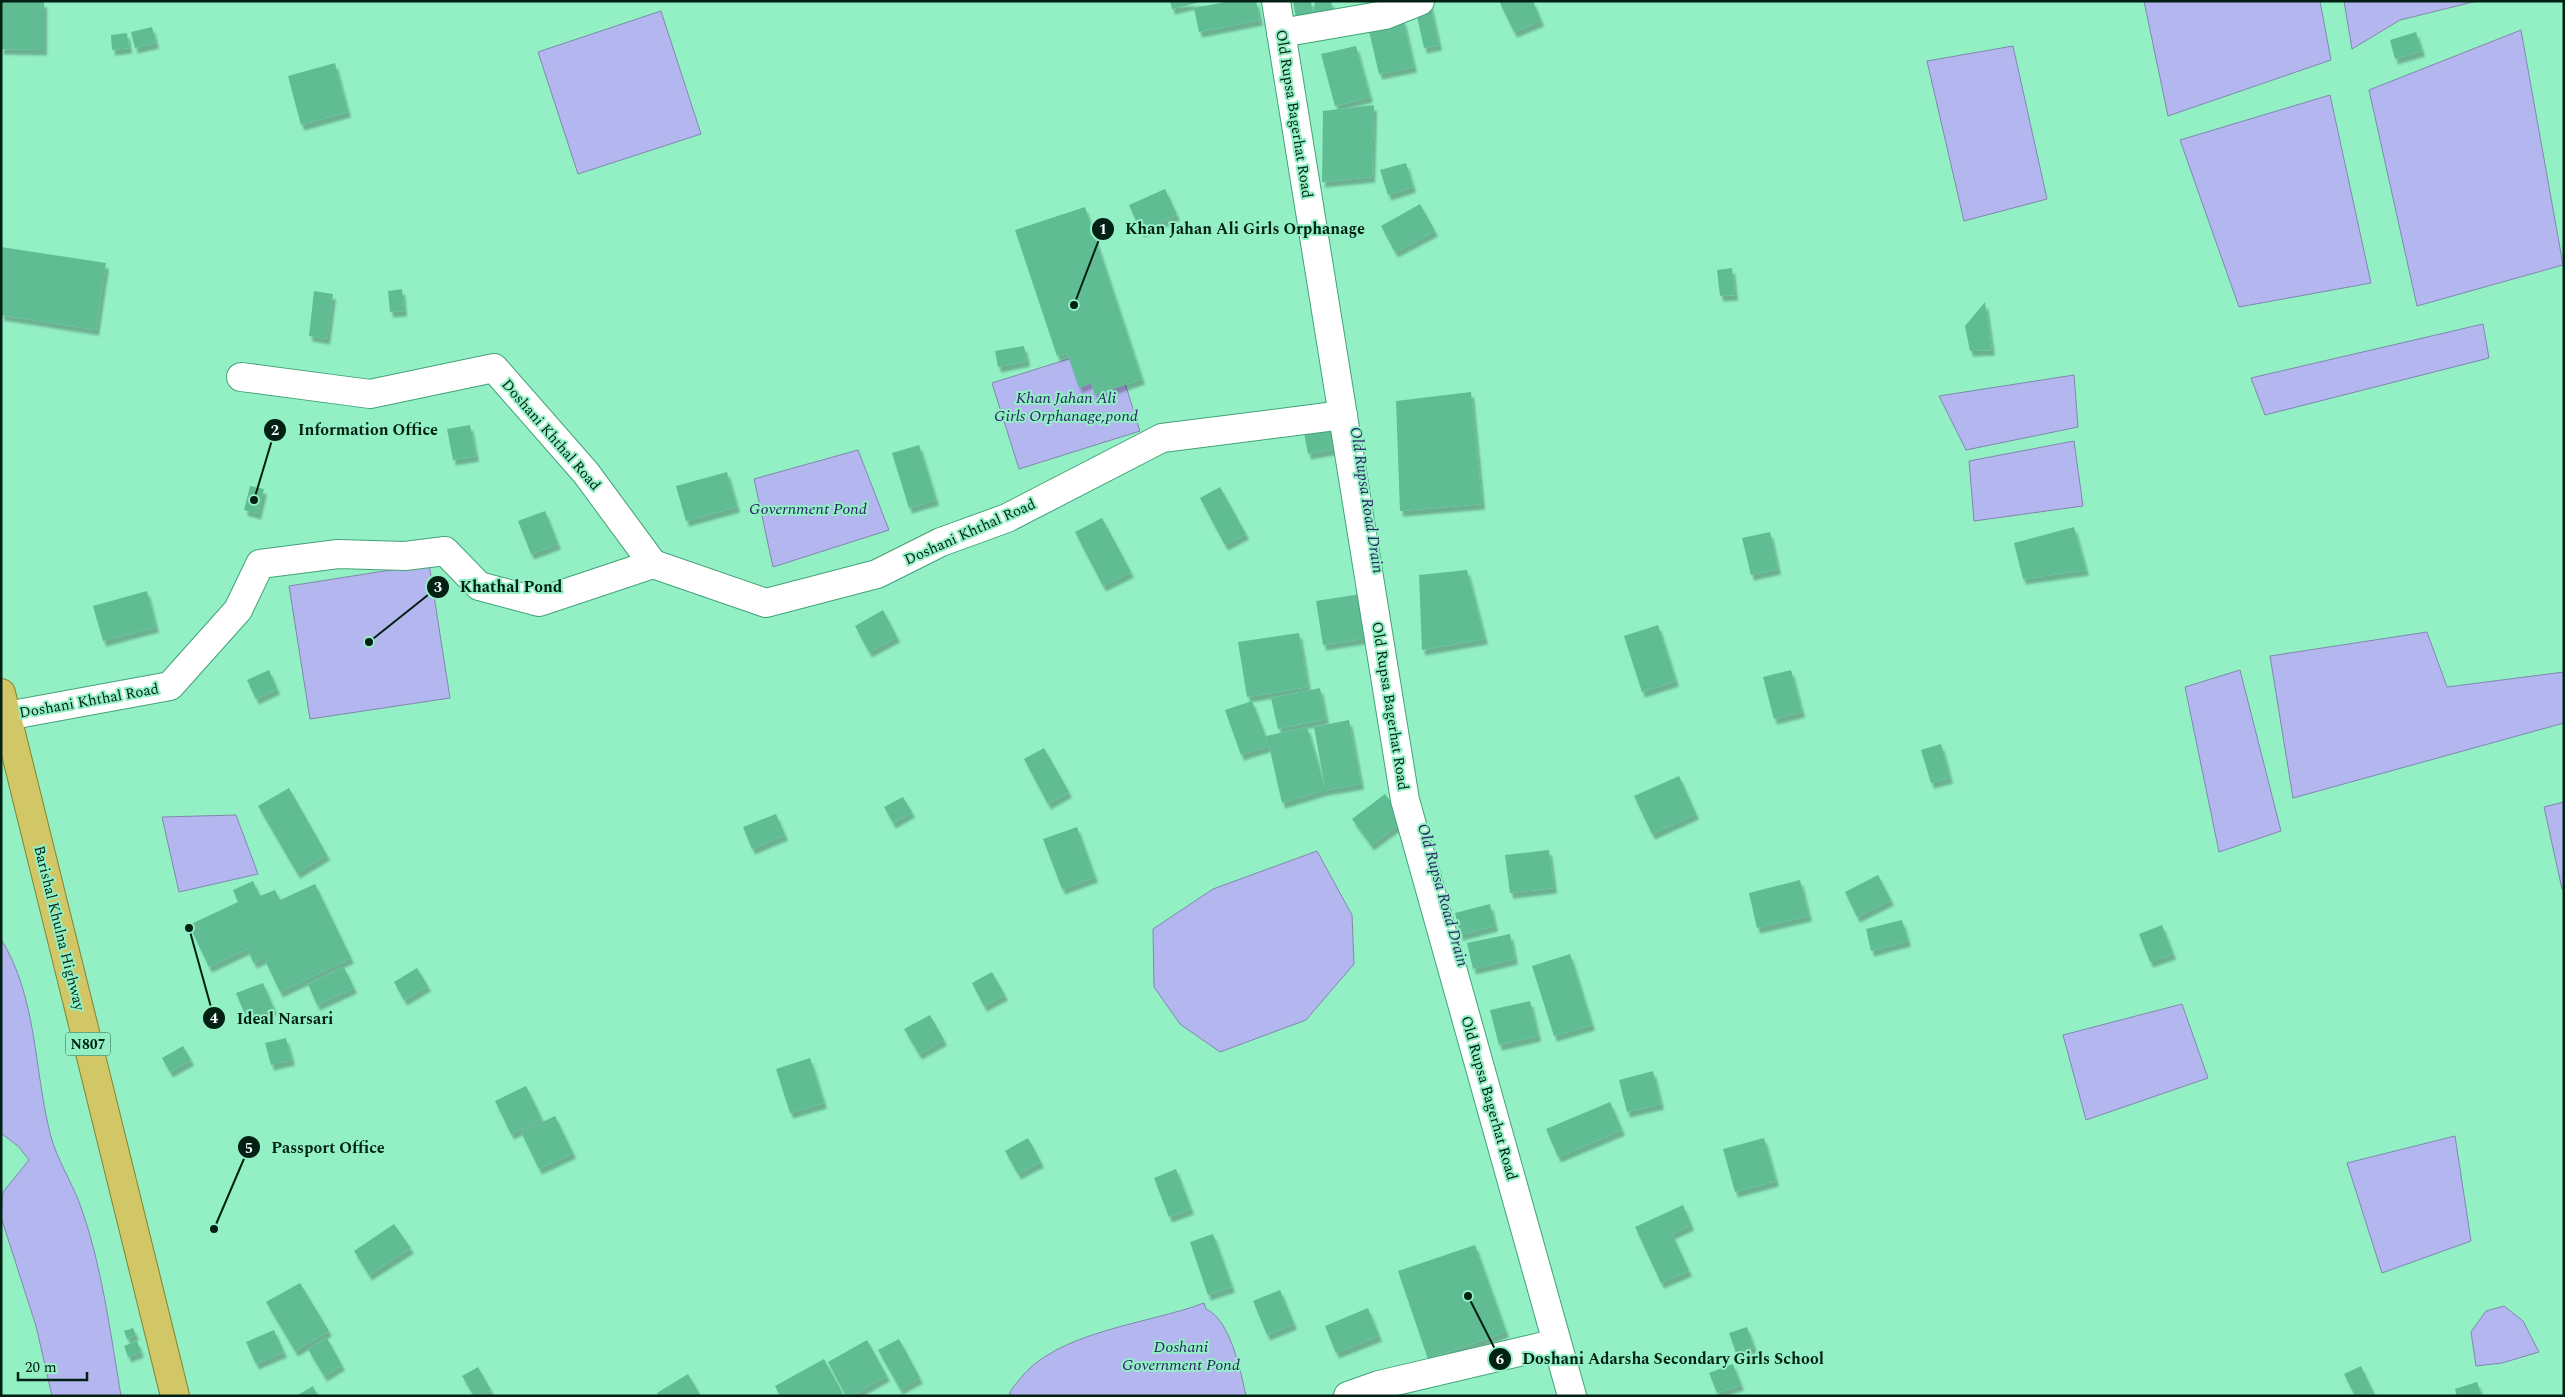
<svg xmlns="http://www.w3.org/2000/svg" width="2565" height="1397" viewBox="0 0 2565 1397" font-family="Spectral,serif">
	<style>
		.water { fill: #b4b6ef; stroke: #7f89ad }
		.building { fill: #60bd93; filter: url(#shadow) }
		.lines { fill: none; stroke-linecap: round; stroke-linejoin: round }
		.minor-casing { stroke: #43a279; stroke-width: 30 }
		.tertiary-casing { stroke: #43a279; stroke-width: 30 }
		.trunk-casing { stroke: #828331; stroke-width: 30 }
		.minor { stroke: #fff; stroke-width: 28 }
		.tertiary { stroke: #fff; stroke-width: 28 }
		.trunk { stroke: #d2c767; stroke-width: 28 }
		.labels { text-anchor: middle; dominant-baseline: central; stroke-width: 4; stroke-linejoin: round; paint-order: stroke }
		.shield { fill: #92f0c4; stroke: #2d5e49; stroke-width: 1 }
		.shield-label { font-size: 14px; font-weight: bold; fill: #022014 }
		.street-label { font-size: 15px; fill: #022014; stroke: #92f0c4 }
		.water-label { font-size: 16px; font-style: italic; fill: #2a2365; stroke: #92f0c4 }
		.leader { fill: none; stroke: #022014; stroke-width: 2 }
		.callout-dot { fill: #022014; stroke: #92f0c4; stroke-width: 2 }
		.mark-label { font-size: 15px; text-anchor: middle; font-weight: bold; fill: #fff }
		.callout-label { font-size: 16px; text-anchor: middle; font-weight: bold; fill: #022014; stroke: #92f0c4; stroke-width: 4; stroke-linejoin: round; paint-order: stroke }
	</style>
	<defs>
		<filter id="shadow"><feDropShadow dx="3" dy="5.5" stdDeviation="1" flood-color="#0004"/></filter>
	</defs>
	<rect width="100%" height="100%" fill="#92f0c4"/>
	<g class="water">
		<path d="M2144 1H2320L2331 60 2168 116Z"/>
		<path d="M2344 1H2477L2400 20 2352 49Z"/>
		<path d="M661 11 701 134 578 174 538 52Z"/>
		<path d="M2521 30 2563 265 2417 306 2369 90Z"/>
		<path d="M2013 46 2047 199 1964 221 1927 61Z"/>
		<path d="M2330 95 2371 283 2239 307 2180 140Z"/>
		<path d="M2483 324 2489 358 2265 415 2251 378Z"/>
		<path d="M1113 345 1140 431 1019 469 992 383Z"/>
		<path d="M2074 375 2078 427 1966 450 1939 396Z"/>
		<path d="M2074 441 2083 506 1974 521 1969 461Z"/>
		<path d="M858 450 889 530 773 567 754 479Z"/>
		<path d="M429 564 450 698 310 719 289 586Z"/>
		<path d="M2427 632 2447 687 2564 672V723L2293 798 2270 656Z"/>
		<path d="M2240 670 2281 831 2219 852 2185 687Z"/>
		<path d="M2564 802V888L2562 889 2544 807Z"/>
		<path d="M236 815 258 874 179 892 162 817Z"/>
		<path d="M1317 851 1352 915 1354 964 1306 1020 1220 1052 1180 1024 1154 987 1153 929 1213 889Z"/>
		<path d="M1 939C37 997 34 1069 50 1133 57 1161 73 1183 82 1210 102 1267 111 1336 121 1396H52L36 1326 1 1217 3 1192 29 1160 19 1147 1 1133Z"/>
		<path d="M2182 1004 2208 1078 2086 1120 2063 1035Z"/>
		<path d="M2455 1136 2471 1241 2382 1273 2347 1163Z"/>
		<path d="M1204 1303 1206 1309C1230 1319 1241 1372 1246 1396H1009C1010 1390 1015 1385 1019 1380 1056 1331 1149 1324 1204 1303Z"/>
		<path d="M2504 1306 2523 1321 2539 1352 2502 1363 2476 1366 2471 1332 2486 1311Z"/>
	</g>
	<g class="building">
		<path d="M1 1 44 2V50L1 49Z"/>
		<path d="M1170 1H1201V2L1172 9Z"/>
		<path d="M1231 1H1256L1260 20 1199 32 1194 8Z"/>
		<path d="M1293 1H1311L1313 15 1296 17Z"/>
		<path d="M1315 1H1331L1333 10 1313 15Z"/>
		<path d="M1499 1H1533L1541 21 1514 32Z"/>
		<path d="M1430 4 1439 45 1424 48 1415 7Z"/>
		<path d="M1403 19 1414 67 1379 74 1368 27Z"/>
		<path d="M152 27 156 43 135 48 131 32Z"/>
		<path d="M2416 32 2422 51 2395 59 2390 40Z"/>
		<path d="M127 33 129 48 112 50 111 35Z"/>
		<path d="M1356 46 1370 97 1335 106 1321 54Z"/>
		<path d="M335 63 348 112 301 125 288 76Z"/>
		<path d="M1374 105 1372 177 1322 182 1323 111Z"/>
		<path d="M1406 163 1413 187 1388 195 1380 170Z"/>
		<path d="M1165 189 1177 215 1141 232 1129 205Z"/>
		<path d="M1420 204 1435 231 1395 252 1381 226Z"/>
		<path d="M1085 207 1142 379 1095 395 1091 383 1079 388 1067 353 1057 356 1015 230Z"/>
		<path d="M1 247 106 263 96 330 1 315Z"/>
		<path d="M1732 268 1735 295 1720 296 1717 270Z"/>
		<path d="M402 289 404 311 390 312 388 291Z"/>
		<path d="M314 291 333 294 327 339 309 336Z"/>
		<path d="M1985 302 1992 350 1970 351 1965 326Z"/>
		<path d="M1024 346 1027 361 998 367 995 351Z"/>
		<path d="M1471 392 1482 504 1400 511 1396 401Z"/>
		<path d="M470 425 476 456 453 460 447 429Z"/>
		<path d="M1332 427 1336 449 1308 454 1304 432Z"/>
		<path d="M919 445 936 500 909 508 892 453Z"/>
		<path d="M727 472 737 507 686 521 676 486Z"/>
		<path d="M250 486 264 489 258 514 244 510Z"/>
		<path d="M1220 487 1246 534 1225 545 1200 498Z"/>
		<path d="M545 511 558 544 531 554 518 521Z"/>
		<path d="M1102 518 1131 572 1103 586 1075 532Z"/>
		<path d="M2074 527 2086 570 2023 579 2014 543Z"/>
		<path d="M1770 532 1778 569 1751 575 1742 538Z"/>
		<path d="M1467 570 1485 639 1422 650 1419 575Z"/>
		<path d="M147 591 156 627 103 641 93 606Z"/>
		<path d="M1367 593 1374 637 1323 645 1316 601Z"/>
		<path d="M883 610 897 637 869 652 855 626Z"/>
		<path d="M1658 625 1676 681 1642 692 1624 636Z"/>
		<path d="M1299 633 1308 687 1247 697 1238 642Z"/>
		<path d="M269 670 277 689 256 699 247 680Z"/>
		<path d="M1791 670 1802 712 1774 719 1763 677Z"/>
		<path d="M1320 688 1326 719 1278 729 1271 698Z"/>
		<path d="M1252 701 1268 743 1266 736 1307 727 1325 788 1314 727 1349 720 1361 784 1325 790 1282 803 1269 746 1241 755 1225 710Z"/>
		<path d="M1941 744 1950 778 1931 783 1921 750Z"/>
		<path d="M1044 748 1069 792 1048 804 1024 759Z"/>
		<path d="M1679 776 1696 814 1652 834 1634 796Z"/>
		<path d="M289 788 327 855 297 873 258 806Z"/>
		<path d="M1385 794 1405 820 1371 845 1352 819Z"/>
		<path d="M903 797 912 812 893 823 884 807Z"/>
		<path d="M776 814 785 835 752 849 743 827Z"/>
		<path d="M1077 827 1095 877 1062 889 1043 839Z"/>
		<path d="M1549 850 1554 888 1510 893 1505 855Z"/>
		<path d="M1878 875 1891 900 1857 917 1845 892Z"/>
		<path d="M1800 880 1809 916 1757 928 1749 893Z"/>
		<path d="M253 881 260 896 275 890 280 900 315 884 351 958 280 992 264 958 254 963 247 949 209 967 189 925 238 902 233 890Z"/>
		<path d="M1490 904 1495 926 1460 935 1455 913Z"/>
		<path d="M1902 920 1908 941 1871 951 1866 929Z"/>
		<path d="M2162 925 2173 954 2150 962 2139 934Z"/>
		<path d="M1510 934 1515 959 1473 969 1467 943Z"/>
		<path d="M1570 954 1592 1025 1554 1036 1532 966Z"/>
		<path d="M344 967 354 988 317 1005 308 984Z"/>
		<path d="M417 968 428 986 404 1000 394 982Z"/>
		<path d="M992 972 1005 995 984 1006 972 983Z"/>
		<path d="M263 983 274 1009 247 1019 236 993Z"/>
		<path d="M1530 1001 1538 1036 1499 1045 1490 1010Z"/>
		<path d="M930 1015 944 1040 919 1054 904 1029Z"/>
		<path d="M286 1038 292 1060 271 1065 265 1043Z"/>
		<path d="M183 1046 191 1060 170 1072 162 1058Z"/>
		<path d="M810 1058 824 1103 790 1113 776 1069Z"/>
		<path d="M1653 1071 1661 1104 1627 1112 1619 1080Z"/>
		<path d="M526 1086 542 1119 511 1134 495 1101Z"/>
		<path d="M1610 1102 1622 1130 1558 1157 1546 1129Z"/>
		<path d="M555 1116 573 1153 539 1169 521 1132Z"/>
		<path d="M1028 1138 1041 1162 1018 1174 1005 1151Z"/>
		<path d="M1764 1138 1776 1181 1735 1192 1723 1149Z"/>
		<path d="M1176 1169 1191 1209 1169 1217 1154 1178Z"/>
		<path d="M1683 1205 1691 1225 1672 1234 1689 1271 1661 1283 1635 1227Z"/>
		<path d="M394 1224 411 1248 369 1275 354 1251Z"/>
		<path d="M1213 1234 1232 1287 1208 1295 1190 1242Z"/>
		<path d="M1475 1245 1506 1332 1428 1359 1398 1271Z"/>
		<path d="M300 1283 329 1331 295 1351 266 1302Z"/>
		<path d="M1280 1290 1294 1324 1267 1335 1253 1301Z"/>
		<path d="M1368 1308 1379 1336 1336 1353 1325 1326Z"/>
		<path d="M1747 1327 1754 1347 1736 1353 1729 1333Z"/>
		<path d="M133 1328 136 1335 127 1339 124 1331Z"/>
		<path d="M274 1330 284 1352 256 1364 246 1342Z"/>
		<path d="M327 1338 342 1365 324 1376 308 1349Z"/>
		<path d="M899 1339 920 1378 900 1389 878 1350Z"/>
		<path d="M867 1340 887 1376 851 1396H846L828 1362Z"/>
		<path d="M137 1341 141 1352 128 1357 124 1346Z"/>
		<path d="M824 1359 844 1396H780L775 1386Z"/>
		<path d="M1733 1364 1741 1385 1717 1393 1709 1373Z"/>
		<path d="M2361 1366 2375 1396H2355L2344 1374Z"/>
		<path d="M478 1367 491 1390 481 1396H474L462 1376Z"/>
		<path d="M688 1374 701 1396H659L657 1393Z"/>
		<path d="M2477 1382 2482 1396H2457L2455 1389Z"/>
		<path d="M313 1386 318 1396H296Z"/>
	</g>
	<g class="lines">
		<g class="minor-casing">
			<path id="minor" d="M1281 33 1385 15 1420 1"/>
		</g>
		<g class="tertiary-casing">
			<g id="tertiary">
				<path d="M1276 1 1405 800 1572 1396"/>
				<path d="M241 377 370 394 494 368 586 473 653 564"/>
				<path d="M1 717 170 686 238 610 260 564 338 554 405 556 445 551 479 586 539 602 653 564 766 603 877 574 941 542 1007 518 1162 438 1343 415"/>
				<path d="M1348 1396 1379 1385 1553 1344"/>
			</g>
		</g>
		<g class="trunk-casing">
			<path id="trunk" d="M1 693 175 1396"/>
		</g>
		<use href="#minor" class="minor"/>
		<use href="#tertiary" class="tertiary"/>
		<use href="#trunk" class="trunk"/>
	</g>
	<g class="labels">
		<rect class="shield" x="65.5" y="1032.5" width="45" height="23" rx="4"/>
		<g class="shield-label">
			<text x="88" y="1044">N807</text>
		</g>
		<g class="street-label">
			<text transform="translate(1294 114) rotate(81)">Old Rupsa Bagerhat Road</text>
			<text transform="translate(551 435) rotate(49)">Doshani Khthal Road</text>
			<text transform="translate(970 532) rotate(-24)">Doshani Khthal Road</text>
			<text transform="translate(89 701) rotate(-10)">Doshani Khthal Road</text>
			<text transform="translate(1390 706) rotate(81)">Old Rupsa Bagerhat Road</text>
			<text transform="translate(59 928) rotate(76)">Barishal Khulna Highway</text>
			<text transform="translate(1489 1098) rotate(74)">Old Rupsa Bagerhat Road</text>
		</g>
		<g class="water-label">
			<text x="1066" y="398">Khan Jahan Ali<tspan x="1066" dy="18">Girls Orphanage,pond</tspan></text>
			<text transform="translate(1367 500) rotate(81)">Old Rupsa Road Drain</text>
			<text x="808" y="509">Government Pond</text>
			<text transform="translate(1443 895) rotate(74)">Old Rupsa Road Drain</text>
			<text x="1181" y="1347">Doshani<tspan x="1181" dy="18">Government Pond</tspan></text>
		</g>
	</g>
	<path class="leader" d="M1074 305L1103 229M254 500L275 430M369 642L438 587M189 928L214 1018M214 1229L249 1147M1468 1296L1500 1359"/>
	<g class="callout-dot">
		<circle cx="1074" cy="305" r="5"/>
		<circle cx="254" cy="500" r="5"/>
		<circle cx="369" cy="642" r="5"/>
		<circle cx="189" cy="928" r="5"/>
		<circle cx="214" cy="1229" r="5"/>
		<circle cx="1468" cy="1296" r="5"/>
		<circle cx="1103" cy="229" r="12"/>
		<circle cx="275" cy="430" r="12"/>
		<circle cx="438" cy="587" r="12"/>
		<circle cx="214" cy="1018" r="12"/>
		<circle cx="249" cy="1147" r="12"/>
		<circle cx="1500" cy="1359" r="12"/>
	</g>
	<g class="mark-label">
		<text x="1103" y="234">1</text>
		<text x="275" y="435">2</text>
		<text x="438" y="592">3</text>
		<text x="214" y="1023">4</text>
		<text x="249" y="1153">5</text>
		<text x="1500" y="1364">6</text>
	</g>
	<g class="callout-label">
		<text x="1245" y="234">Khan Jahan Ali Girls Orphanage</text>
		<text x="368" y="435">Information Office</text>
		<text x="511" y="592">Khathal Pond</text>
		<text x="285" y="1024">Ideal Narsari</text>
		<text x="328" y="1153">Passport Office</text>
		<text x="1673" y="1364">Doshani Adarsha Secondary Girls School</text>
	</g>
	<rect width="2565" height="1397" fill="none" stroke="#022014" stroke-width="5"/>
	<path d="M18 1372v8h69v-8" fill="none" stroke="#022014" stroke-width="2.5"/>
	<text x="25" y="1372" font-size="15" fill="#022014" stroke="#92f0c4" stroke-width="4" paint-order="stroke">20 m</text>
</svg>
